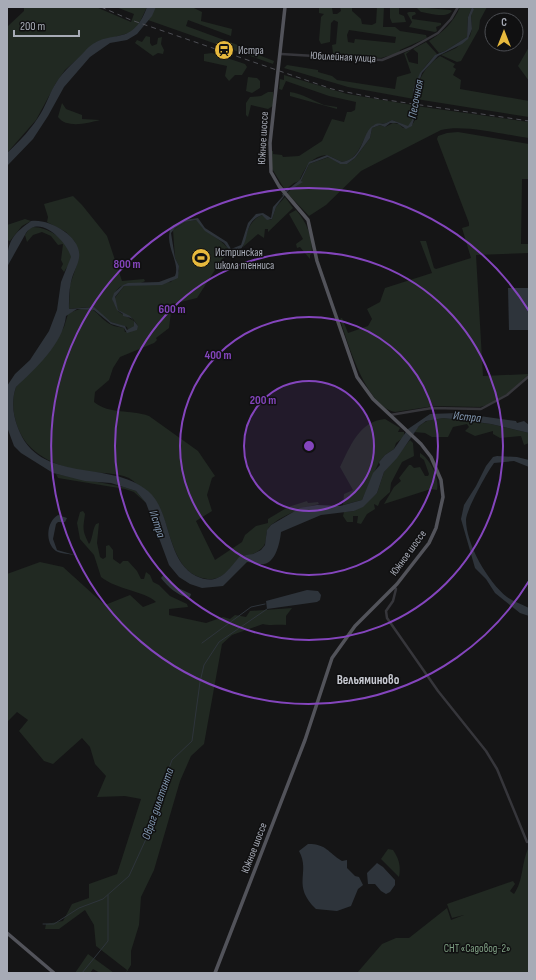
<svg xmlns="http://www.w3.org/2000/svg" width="536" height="980" viewBox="0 0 536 980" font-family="'Sofia Sans Condensed',sans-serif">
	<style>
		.green { fill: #212922; fill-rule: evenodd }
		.water { fill: #2e343b }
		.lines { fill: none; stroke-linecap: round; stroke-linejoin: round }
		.stream { stroke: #2e343b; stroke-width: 1 }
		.minor { stroke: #36363b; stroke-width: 2.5 }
		.major { stroke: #52535a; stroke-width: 3.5 }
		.rail { stroke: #4d4e54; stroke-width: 1; stroke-dasharray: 5 4; stroke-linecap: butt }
		.ring { fill: none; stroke: #8445bd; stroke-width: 2 }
		.labels { text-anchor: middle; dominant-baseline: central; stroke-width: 3; stroke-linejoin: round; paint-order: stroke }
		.poi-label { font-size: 11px; fill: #a7abb6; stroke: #101011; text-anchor: start }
		.street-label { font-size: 11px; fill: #a7abb6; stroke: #101011 }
		.park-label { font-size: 11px; fill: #7fa084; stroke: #101011 }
		.water-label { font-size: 12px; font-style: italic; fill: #8096af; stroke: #101011 }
		.quarter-label { font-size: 13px; font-weight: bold; fill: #c8cad2; stroke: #101011 }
		.centre { fill: #8445bd; stroke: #101011; stroke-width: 2 }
		.ring-label { font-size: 12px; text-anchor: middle; font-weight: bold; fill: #8445bd; stroke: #101011; stroke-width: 3; stroke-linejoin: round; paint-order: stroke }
	</style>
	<rect width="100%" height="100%" fill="#151516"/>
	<g class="green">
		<path d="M24 7H96L131 22 134 14 116 7H147L138 26 132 32 97 42 65 70 56 83 36 120 7 153V27L24 11Z"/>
		<path d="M156 7H192L202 12 201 21 232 29 231 36 188 20 186 26 246 48 248 51 274 61 273 64 148 20Z"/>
		<path d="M319 7 332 8 333 14H337L341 11 340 7H352V11L361 19 362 24 372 25 376 23 377 7H384L383 27H395L400 31 426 35 427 38 400 50 399 53 381 58 336 55 333 53 332 45 336 44 338 22 334 20 331 23 330 42 321 44 319 40 321 17 324 14 319 13ZM349 30 396 37 395 43 355 39 354 43 348 42 347 35Z"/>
		<path d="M390 7H399V14L404 16 406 22 392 23 390 18Z"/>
		<path d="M416 7 450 10 452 11C446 19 429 13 421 12Z"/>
		<path d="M460 7H472L468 17 467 37 445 51 439 53 429 41C442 33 454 22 460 7Z"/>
		<path d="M474 7H487L480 20 479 29 461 61 457 62 441 55 456 48 470 36 472 29 471 16Z"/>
		<path d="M409 12H415L416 14 412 16V19L441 23V25L436 27 437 31 435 32 409 27 412 22 407 13Z"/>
		<path d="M146 36 150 37V43L152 46 157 44 158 38 162 37 161 44 164 50 163 54 158 53 153 56 135 43 137 40 142 42Z"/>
		<path d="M426 42 437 54C423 66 415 80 414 99L348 87 284 68 287 65 318 70V72L332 76 337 80 395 89 397 77 411 73 404 53 411 50 406 54 409 62 418 64V53L413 49Z"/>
		<path d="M529 47V81L518 66Z"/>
		<path d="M212 53 245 64 247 67 242 75H235L229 81 225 76 227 66 204 61V54Z"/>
		<path d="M440 56 455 64 453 67 456 69 453 75 461 80 460 89 529 101V117L416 99C417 80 424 67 440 56Z"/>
		<path d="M284 75 347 94 412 105 411 111 414 120 410 126 412 125 415 120 416 106 529 122V138C505 135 464 124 441 130L361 171 326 205 309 216 287 193 295 186 302 182 301 181 309 164 329 157 340 164H347L355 158 370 138 372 128 380 125 385 127 393 123 399 124 403 128 409 127 392 120 386 123 374 125C361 136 362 159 342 162L327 155C312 156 306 166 300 179L302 180 294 183 285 190 271 167V151H273V154L282 155 283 157 299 156 322 141 332 119 344 122 347 112H351L355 110 356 102 329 96 286 81 282 90 279 89 280 79 284 80Z"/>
		<path d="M248 77 257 78 260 81V88L252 93 246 91Z"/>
		<path d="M268 92H273V106L268 109 251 105 248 117 246 115V103L250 97 261 96Z"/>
		<path d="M290 92C301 93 314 101 324 105 328 106 333 106 337 107V109L290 96Z"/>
		<path d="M62 103 66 109 82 115V119L100 120C88 123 67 129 58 117Z"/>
		<path d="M458 132 529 144V179H522L521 244H529V253L476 255 483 376 529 374 511 391 491 404 480 407 434 406 395 412C366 406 348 344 340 319L342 318 348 333 368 326 372 319 367 309 380 302 385 288 432 273 420 241H426L434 268 436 269 471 258 462 228 469 226V223L437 139 438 136 447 133Z"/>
		<path d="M73 196 82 205 107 236 122 281 144 279 145 281C132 289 123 277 113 296V301L119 312 134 321V326L128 331 127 327 111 322 90 307 69 309 70 285 77 264 75 242 66 232 47 222 48 217 44 204Z"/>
		<path d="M285 197 293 208 268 232V229H265L264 238 258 234 243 247C246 234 249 220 262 215L270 220 272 219 276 207Z"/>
		<path d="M296 210C307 223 312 235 312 253L310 255V259L300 247 297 248 296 244 303 239 289 214Z"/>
		<path d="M25 219 31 221 22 226 10 241 7 240V225Z"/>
		<path d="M196 220C200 223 201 227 205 230 214 237 223 241 230 251L234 252 222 259 197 298 172 304 169 328 156 338 157 340 154 343 120 357 113 368 109 380 95 392 94 402C110 415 130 409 149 416L198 451 215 476 212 478 207 495 212 511 196 521 215 560 242 542 245 535 256 526 268 523V519L288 507 307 501 308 503 318 502 319 504C302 508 285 514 271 525 261 534 273 544 255 553 251 555 248 556 244 555 228 568 223 585 199 577 172 568 170 525 158 505 155 499 134 481 129 478 117 473 102 473 90 472 62 469 28 456 18 428 13 415 11 401 16 387L51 349 64 327 68 314C98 299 93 317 114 326 117 327 121 327 124 328L125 332 131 331 138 326 133 319 118 310 114 299 124 286 171 282 179 271V266L175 258 173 230 185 222Z"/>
		<path d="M33 227C48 227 73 242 71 259 71 263 66 268 64 272L61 268 63 264 61 260 63 244 58 245 51 236 42 232 33 235 27 242 25 235 29 229Z"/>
		<path d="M443 418 491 424 529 433V443L524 445 521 436 500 438 493 434V431L475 436 465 431 469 427 467 424 453 427 448 437H432L425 433 414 432C422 421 430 419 443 418Z"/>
		<path d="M385 419 400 428 398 432H404V437L396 443 394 449 385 455 379 462 362 500 343 505 344 494 353 490 340 467C350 447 359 421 385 419Z"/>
		<path d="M410 440 413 443 414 456 402 462 391 483 390 492 380 501 378 506 374 504 375 509 367 514 361 524 357 523 358 516H353V522H347L343 516 344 512 354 511 377 493 384 472Z"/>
		<path d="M420 453C430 459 440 478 437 490L431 489 384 504 394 487 401 481 399 478 409 465H411L414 468 420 467 425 476H428L429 474 424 460 420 457Z"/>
		<path d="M56 474 124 487 136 491 146 503 134 492 125 489 58 478Z"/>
		<path d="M83 511 85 514C83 530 82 529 89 544 93 539 92 530 96 524L99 523 97 543 100 557 103 559 106 557V546L109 545 113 550V559L120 564 123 561H128L137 571 141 579H144L146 572 150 575 153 582 159 585 170 596 187 604 188 607 169 609V615L206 623 223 617 230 619 235 615 246 617 250 611 292 608 286 616V625C278 624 270 626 263 624L232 635 222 644 204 744 191 756 180 781 154 870 141 897 139 925 131 951V965L126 973 127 970 96 946 94 925 85 910 59 929H45L46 924 63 921 72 904 89 898V884L117 874 141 799 125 796 97 797 106 776 95 764 90 747 82 738 53 764 44 761 19 731 28 720 17 712 7 722V574L40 562 63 567 105 605 130 595 143 607 156 602C145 591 117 590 101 577L94 555 80 539 77 523 80 512Z"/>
		<path d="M529 847V973H357L382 944 396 938H409L447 908 451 920 464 915 452 918 447 904 513 881 515 884 510 891 514 894C524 880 521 862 529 847Z"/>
		<path d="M388 849 393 850C399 859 401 866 399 877L381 859Z"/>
		<path d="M88 954 114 973H100L93 969 90 973H75Z"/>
	</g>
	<g class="water">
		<path d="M147 7H156L152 16 137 34 127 40 110 43 90 57 64 87 48 116 33 139 7 166V153C20 141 32 128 41 113 47 103 50 92 56 83 64 70 75 62 85 51 109 25 131 51 147 7Z"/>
		<path d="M472 7 474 9 471 16 472 29 468 39 462 44 438 56 422 73 417 88 415 116 412 126 406 129 397 123H390L385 127 380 125 372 128 370 138 355 158 347 164H340L328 157 309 164 301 181 303 182 288 191 276 207 272 219 267 220 262 215C242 222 251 242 238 252L230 251 224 243 205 231 196 220 185 222 175 228 171 233 175 258 179 266 178 278 162 285 124 286 115 297 118 310 130 316 138 326 137 330 127 333 124 328 111 324 94 310 77 309 66 316C63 344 35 369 16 387 11 401 13 415 18 428 39 485 111 459 148 491 172 511 165 560 196 576 219 587 228 570 240 556L253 554 261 550 265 545 267 530 271 525 300 508 317 505 340 506 362 500 373 473 380 465 379 462 385 455 394 449 408 429 430 414 458 413 516 421 517 423 524 421 529 425V433L491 424 469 421 443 418 426 421 419 426 397 458 384 472 377 493 363 507 354 511 321 515 281 532C280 542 276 562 264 564 258 565 253 562 247 562L223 586 202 588 190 584 179 577 169 565 146 503 136 491 111 483 85 481 53 473 21 453 14 446 7 427V386L15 374 30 360 49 331 57 310 61 282 71 257C67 242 40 214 26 233L7 267C7 243 11 235 31 221 49 218 83 237 79 258 78 265 74 271 72 278 69 288 69 299 69 309L94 307 111 322 125 326 127 330 134 326V321L131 318 123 316V314L117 310 112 299 114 293 123 285 128 283 159 282 175 276C181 262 162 243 172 226L185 220 198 218 205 228 227 242 231 249 241 245 248 223 256 214 263 213 271 218 273 207 283 196 282 194 300 180 309 162 327 155 342 162C365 158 361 132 374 125 378 122 382 125 386 123 388 122 390 121 392 120L408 126 412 120 411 108 414 99 413 90 420 73 435 55 445 51 467 37 468 17Z"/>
		<path d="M508 288H529V330H509Z"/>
		<path d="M497 456 517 457 529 460V467L514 461 494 463C488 471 466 510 466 520 466 544 488 582 507 597 513 601 522 604 529 608V616L520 613 495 593 486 579 475 568 461 519 464 505 476 486 486 466 493 457Z"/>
		<path d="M58 515 67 518 65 522H58L56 524 53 539 57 550 75 555C70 554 61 554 56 551 45 543 46 522 58 515Z"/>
		<path d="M164 574 174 586 191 594 190 597C180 598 167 586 161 578Z"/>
		<path d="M307 590 318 591 321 595 320 600 317 602 267 609 266 601Z"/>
		<path d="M308 844C327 844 327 852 342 861L347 860V868L355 876 359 877 363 885 358 889 351 906 337 911 316 909C291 885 311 873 299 851Z"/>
		<path d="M377 863 383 867 395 880V885L390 892 386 894 381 891 375 884H368L367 873Z"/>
	</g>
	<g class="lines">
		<g class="stream">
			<path d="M202 643 251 607 265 604"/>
			<path d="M43 924H54L79 908 103 899 129 876 146 839 163 785 172 760 192 741 200 682 204 665 219 642 267 609"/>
			<path d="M82 973 108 941V895"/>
		</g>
		<g class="minor">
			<path d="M281 54 382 60 411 48 438 33 451 19 458 7"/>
			<path d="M390 415 432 408 481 409 507 395 529 376"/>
			<path d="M394 587 396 589 393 601 386 611 387 618 438 691 486 751 497 769 527 842"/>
		</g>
		<g class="major">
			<path d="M7 933 54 973"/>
			<path d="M215 973 305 740 332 658 355 626 397 584 429 543 436 528 443 497 441 480 431 457 421 444 373 399 357 377 317 261 308 220 279 186 271 172 270 143 285 7"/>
		</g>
		<path class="rail" d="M101 7 131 20 332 89 380 99 529 121"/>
	</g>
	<circle cx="309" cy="446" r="65" fill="#8445bd" fill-opacity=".12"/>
	<g class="ring">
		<circle cx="309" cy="446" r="65"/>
		<circle cx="309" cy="446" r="129"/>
		<circle cx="309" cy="446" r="194"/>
		<path d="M529 581A258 258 0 1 1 529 311"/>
	</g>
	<defs>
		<g id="station-disc" transform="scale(1)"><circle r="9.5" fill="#e7b93d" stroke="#101011"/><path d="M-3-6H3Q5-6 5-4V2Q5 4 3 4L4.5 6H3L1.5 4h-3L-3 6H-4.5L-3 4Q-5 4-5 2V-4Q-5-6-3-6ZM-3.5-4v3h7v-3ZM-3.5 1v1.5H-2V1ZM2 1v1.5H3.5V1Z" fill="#111"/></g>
		<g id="stadium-disc" transform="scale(1)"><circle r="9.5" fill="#e7b93d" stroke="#101011"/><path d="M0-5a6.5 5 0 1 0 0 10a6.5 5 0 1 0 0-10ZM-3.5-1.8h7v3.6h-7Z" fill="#111"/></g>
	</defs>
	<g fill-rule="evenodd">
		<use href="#station-disc" x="224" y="50"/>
		<use href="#stadium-disc" x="201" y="258"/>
	</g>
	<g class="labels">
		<g class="poi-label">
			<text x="238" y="50">Истра</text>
			<text x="215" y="252">Истринская<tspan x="215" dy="13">школа тенниса</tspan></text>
		</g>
		<g class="street-label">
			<text transform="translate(343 57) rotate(3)">Юбилейная улица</text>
			<text transform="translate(263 138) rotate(-87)">Южное шоссе</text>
			<text transform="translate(408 553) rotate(-54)">Южное шоссе</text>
			<text transform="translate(254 848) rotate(-69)">Южное шоссе</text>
		</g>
		<g class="park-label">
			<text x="477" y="948">СНТ «Садовод-2»</text>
		</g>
		<g class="water-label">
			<text transform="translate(416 99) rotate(-79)">Песочная</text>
			<text transform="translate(467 417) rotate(6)">Истра</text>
			<text transform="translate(157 524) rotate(72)">Истра</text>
			<text transform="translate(158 804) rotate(-71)">Овраг дилетанта</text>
		</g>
		<g class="quarter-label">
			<text x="368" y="680">Вельяминово</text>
		</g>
	</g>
	<circle cx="309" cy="446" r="6" class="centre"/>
	<g class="ring-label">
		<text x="127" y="268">800 m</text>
		<text x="172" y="313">600 m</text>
		<text x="218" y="359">400 m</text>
		<text x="263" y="404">200 m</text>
	</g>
	<rect width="536" height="980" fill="none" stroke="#a7abb6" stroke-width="16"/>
	<g transform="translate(504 32)"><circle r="19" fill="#101011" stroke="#4c4e53"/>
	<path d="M0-3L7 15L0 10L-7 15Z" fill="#e7b93d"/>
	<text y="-6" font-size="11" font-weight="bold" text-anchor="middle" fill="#a7abb6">С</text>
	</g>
	<path d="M14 30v6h65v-6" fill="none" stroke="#a7abb6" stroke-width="2"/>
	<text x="20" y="30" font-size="12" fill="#a7abb6" stroke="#101011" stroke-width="3" paint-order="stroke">200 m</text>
</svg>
